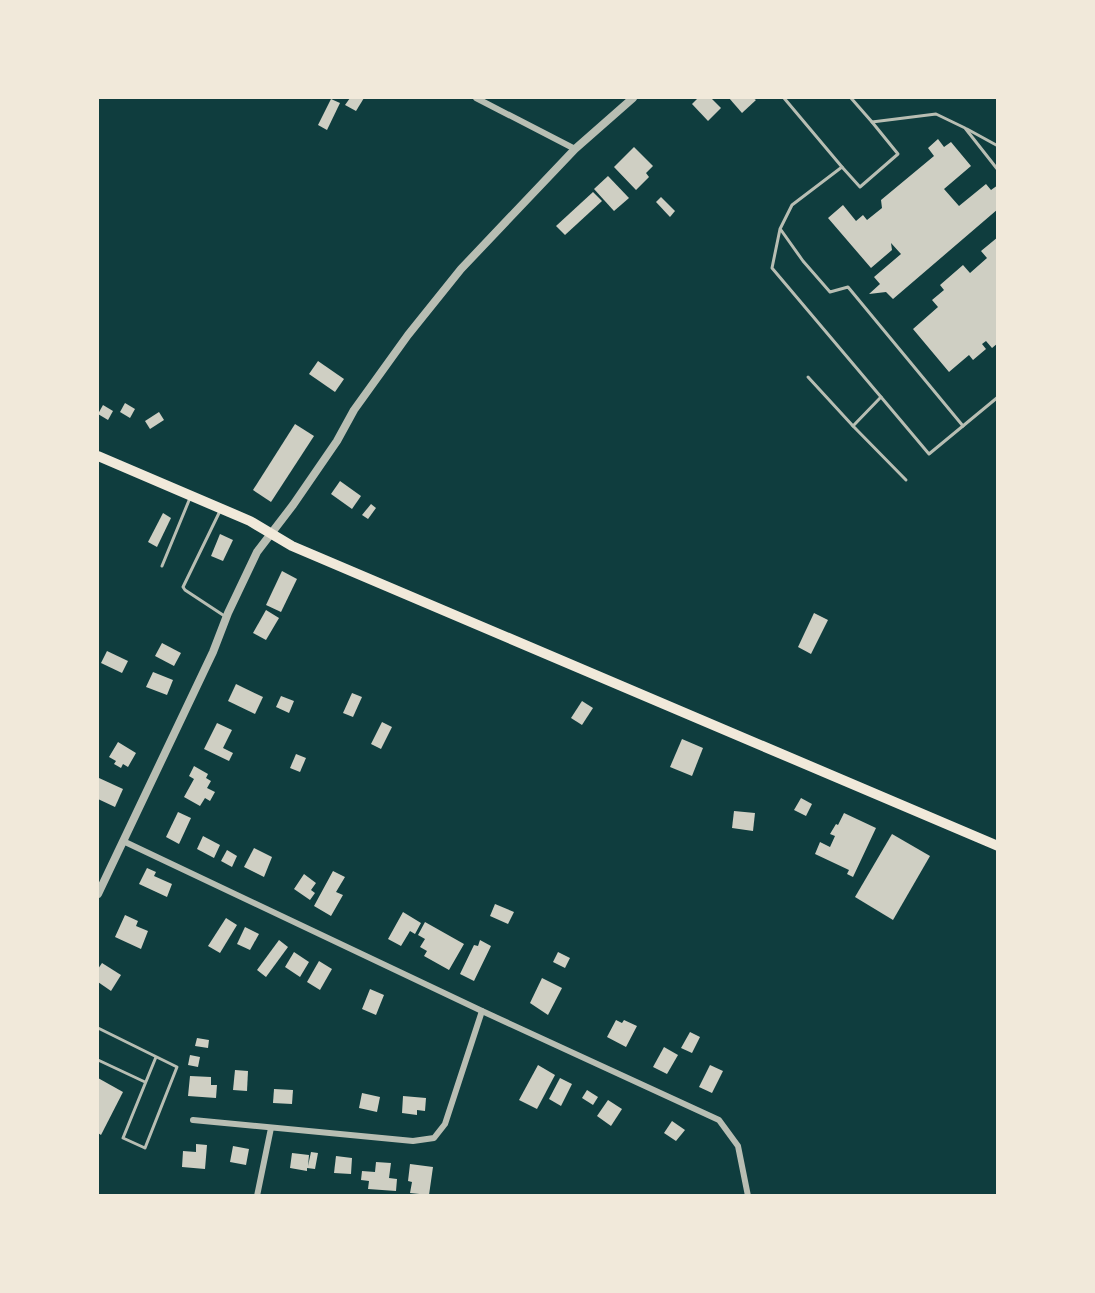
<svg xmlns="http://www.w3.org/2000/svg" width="1095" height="1293" viewBox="0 0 1095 1293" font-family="Poppins,sans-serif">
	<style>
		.building { fill: #cfcfc3 }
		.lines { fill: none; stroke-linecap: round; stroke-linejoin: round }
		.service { stroke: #b8beb3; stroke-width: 3 }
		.minor { stroke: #b8beb3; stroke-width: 6 }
		.tertiary { stroke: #b8beb3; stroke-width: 8 }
		.primary { stroke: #f1e9da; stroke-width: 10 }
	</style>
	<rect width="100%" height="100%" fill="#0f3d3e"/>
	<g class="building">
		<path d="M350 98H364L356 111 345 105Z"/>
		<path d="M698 98H711L721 108 708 121 692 104Z"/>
		<path d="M729 98H753L756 100 742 113Z"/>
		<path d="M331 99 340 103 327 130 318 125Z"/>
		<path d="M938 139 944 147 951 142 971 166 944 189 959 206 986 184 991 190 998 185V194L996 196 998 198V209L893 299 886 292 869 294 880 284 874 277 901 254 891 243 892 250 871 268 828 218 843 205 856 221 863 215 867 220 882 208 881 200 934 156 928 148Z"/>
		<path d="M634 147 653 166 646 173 649 177 636 190 614 167Z"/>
		<path d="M608 176 629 198 614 211 594 189Z"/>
		<path d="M593 192 602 201 565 235 556 226Z"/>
		<path d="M661 197 675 211 670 217 656 202Z"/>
		<path d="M998 237V343L992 348 986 341 982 344 986 349 973 360 969 355 949 372 913 329 938 307 932 300 944 290 940 285 963 265 970 273 987 258 981 251Z"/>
		<path d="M318 361 344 379 335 392 309 374Z"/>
		<path d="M125 403 135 409 130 418 120 412Z"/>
		<path d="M103 405 113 411 108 420 98 414Z"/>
		<path d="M159 412 164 420 150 429 145 421Z"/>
		<path d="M295 424 314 436 271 502 253 490Z"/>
		<path d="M340 481 361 496 352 509 331 494Z"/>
		<path d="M371 504 376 508 368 519 362 515Z"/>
		<path d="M163 513 171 518 157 547 148 542Z"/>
		<path d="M220 534 233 540 223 561 211 556Z"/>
		<path d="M282 571 297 579 281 612 266 605Z"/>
		<path d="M266 610 279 618 266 640 253 633Z"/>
		<path d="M814 613 828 620 811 654 798 647Z"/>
		<path d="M162 643 181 653 174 666 155 656Z"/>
		<path d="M107 651 128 661 122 673 101 663Z"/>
		<path d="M153 672 173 680 167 695 146 687Z"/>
		<path d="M236 684 263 697 255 714 228 701Z"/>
		<path d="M352 693 362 697 353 717 343 713Z"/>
		<path d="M281 696 294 701 289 713 276 707Z"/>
		<path d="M582 701 593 708 582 725 571 718Z"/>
		<path d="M382 722 392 727 381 749 371 744Z"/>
		<path d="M217 723 232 730 223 748 233 753 229 761 204 749Z"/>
		<path d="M682 739 703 748 692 776 670 767Z"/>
		<path d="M118 742 136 753 128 767 123 764 121 768 114 764 116 761 109 757Z"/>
		<path d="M296 754 306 758 300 772 290 768Z"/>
		<path d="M194 766 208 774 206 778 211 781 207 788 215 792 210 801 205 798 200 806 184 797 194 779 189 776Z"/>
		<path d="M99 778 123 789 115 807 98 799Z"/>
		<path d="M801 798 812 804 806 816 794 810Z"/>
		<path d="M734 811 755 813 753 831 732 828Z"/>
		<path d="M178 812 191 818 179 844 166 837Z"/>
		<path d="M844 813 876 828 853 877 847 874 849 870 815 854 820 842 830 847 835 836 830 834 836 824 838 825Z"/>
		<path d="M892 834 930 856 893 920 855 897Z"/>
		<path d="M203 836 220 845 214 858 197 849Z"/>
		<path d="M254 848 272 857 264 877 244 867Z"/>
		<path d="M227 850 237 856 232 867 221 861Z"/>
		<path d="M147 868 156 872 154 876 172 884 167 897 139 884Z"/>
		<path d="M333 871 345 877 336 892 343 895 331 916 314 906Z"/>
		<path d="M304 874 316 883 311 890 315 893 310 900 294 889Z"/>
		<path d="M495 904 514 912 508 924 490 916Z"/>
		<path d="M403 912 421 923 415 934 410 931 401 946 388 939Z"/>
		<path d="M125 915 138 921 136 926 148 931 141 949 115 937Z"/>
		<path d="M226 918 237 925 220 953 208 946Z"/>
		<path d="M425 922 464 944 449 970 424 956 427 951 420 947 425 939 418 935Z"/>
		<path d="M245 927 259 934 250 950 237 944Z"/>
		<path d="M279 940 288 947 266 977 257 970Z"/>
		<path d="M480 940 491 946 474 981 460 974 474 945 478 946Z"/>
		<path d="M294 952 309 962 300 977 285 967Z"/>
		<path d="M558 952 570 958 565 968 553 962Z"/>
		<path d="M319 961 332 969 320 990 307 982Z"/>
		<path d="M102 963 121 975 111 991 98 982V969Z"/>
		<path d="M542 978 562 988 548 1015 530 1003Z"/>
		<path d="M370 989 384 995 376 1015 362 1009Z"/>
		<path d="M616 1020 622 1023 624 1020 637 1026 626 1047 607 1037Z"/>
		<path d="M690 1032 700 1037 692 1053 681 1048Z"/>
		<path d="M197 1038 209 1040 208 1048 195 1046Z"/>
		<path d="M664 1047 678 1055 667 1074 653 1067Z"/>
		<path d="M190 1055 200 1057 198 1067 188 1065Z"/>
		<path d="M538 1065 555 1075 537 1109 519 1100Z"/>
		<path d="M710 1065 723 1071 712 1093 699 1087Z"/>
		<path d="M235 1070 248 1071 247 1091 233 1090Z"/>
		<path d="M190 1076 211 1077V1085H217L216 1098 188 1096Z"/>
		<path d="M98 1078 123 1092 101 1135 98 1133Z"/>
		<path d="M560 1078 572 1084 561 1106 549 1099Z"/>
		<path d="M274 1089 293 1090 292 1104 273 1103Z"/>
		<path d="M587 1090 598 1097 593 1105 582 1098Z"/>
		<path d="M362 1093 380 1097 377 1112 359 1108Z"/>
		<path d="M403 1096 426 1098 425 1111 417 1110V1115L402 1113Z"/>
		<path d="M608 1100 622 1109 611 1126 597 1116Z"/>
		<path d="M672 1121 685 1130 676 1141 664 1133Z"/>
		<path d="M196 1144 207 1145 205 1169 182 1167 183 1151 196 1152Z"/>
		<path d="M233 1146 249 1149 246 1165 230 1162Z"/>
		<path d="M311 1152 318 1153 315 1169 307 1168V1171L290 1168 292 1153 309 1155 308 1166Z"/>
		<path d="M336 1156 352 1158 351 1174 334 1173Z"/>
		<path d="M376 1162 391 1163 389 1178 397 1179 396 1191 368 1189 369 1181 361 1180 362 1171 375 1172Z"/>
		<path d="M410 1164 433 1167 429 1195 410 1193 412 1182 408 1181Z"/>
	</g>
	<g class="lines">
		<g class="service">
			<path d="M784 98 842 167 792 205 780 229 772 268 881 397"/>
			<path d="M851 98 872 122 936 114 965 128 998 170"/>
			<path d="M967 129 998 146"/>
			<path d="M842 167 860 187 898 154 872 122"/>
			<path d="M781 230 803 261 830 292 848 287 963 426"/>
			<path d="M808 377 853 426"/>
			<path d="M906 480 853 426 881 397 929 454 998 397"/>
			<path d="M220 511 183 587 185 590 226 617"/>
			<path d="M162 566 190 498"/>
			<path d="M98 1028 177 1067 145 1148 123 1138 156 1057"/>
			<path d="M98 1060 145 1082"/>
		</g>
		<g class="minor">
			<path d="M476 98 575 149"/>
			<path d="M123 841 482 1011 719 1120 738 1146 748 1196"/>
			<path d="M193 1120 413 1141 434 1138 445 1124 482 1011"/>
			<path d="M257 1196 271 1128"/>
		</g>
		<path class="tertiary" d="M98 894 213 652 228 613 257 552 293 505 337 441 354 410 408 335 461 269 575 149 633 98"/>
		<path class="primary" d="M98 456 250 521 292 546 998 846"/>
	</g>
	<rect width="1095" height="1293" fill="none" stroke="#f1e9da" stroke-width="198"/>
</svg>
